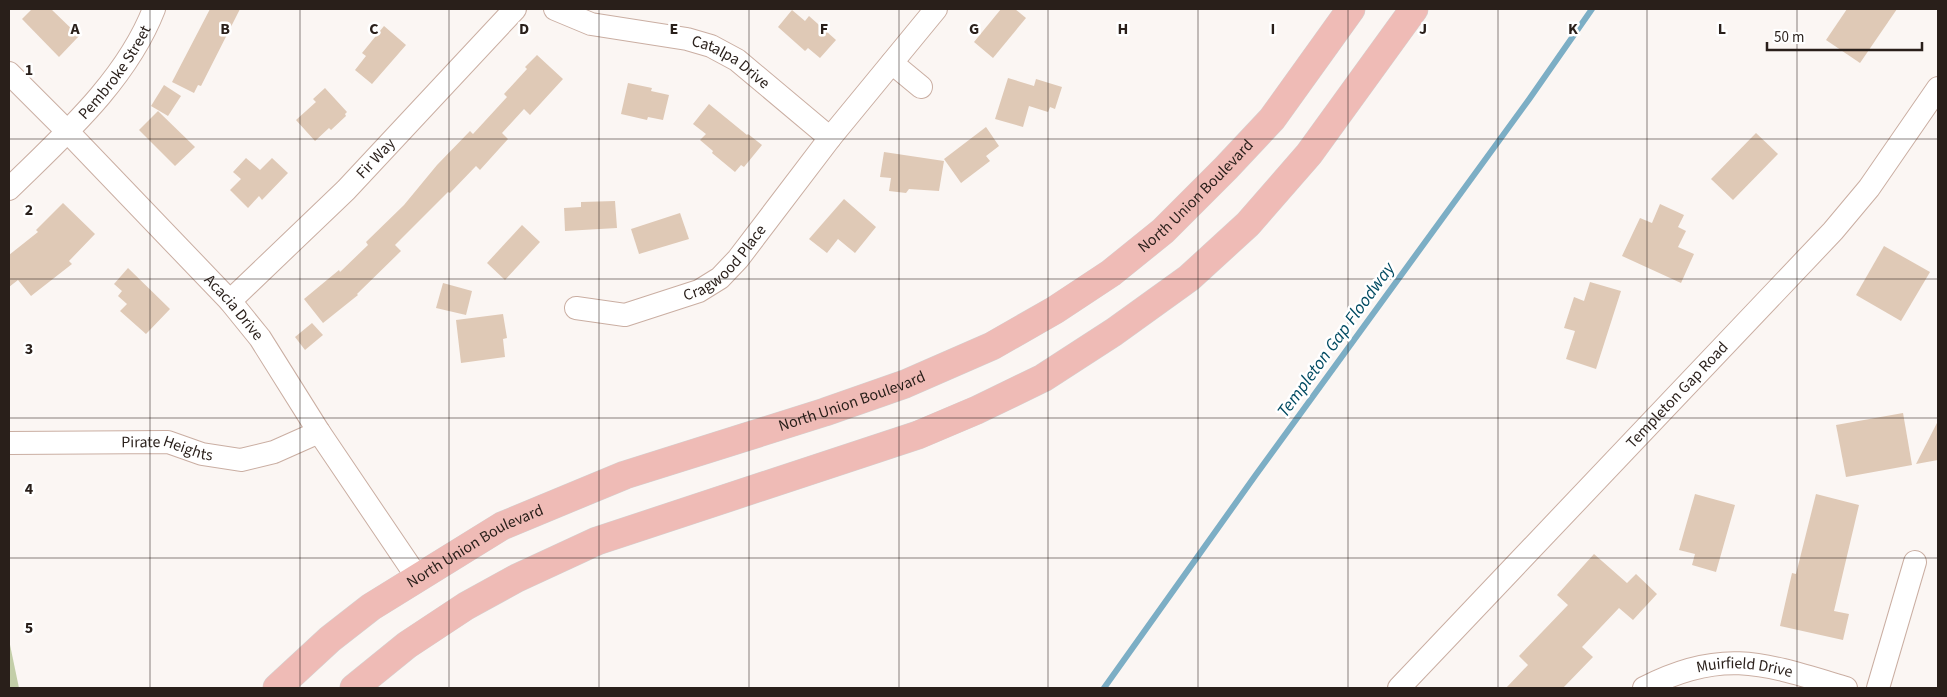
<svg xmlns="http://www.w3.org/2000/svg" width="1947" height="697" viewBox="0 0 1947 697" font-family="'Source Sans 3',sans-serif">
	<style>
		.green { fill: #c3cea8 }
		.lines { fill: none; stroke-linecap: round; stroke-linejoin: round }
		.stream { stroke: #7caec5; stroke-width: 6 }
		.building { fill: #dfc9b6 }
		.minor-casing { stroke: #caaea2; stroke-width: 24 }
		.major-casing { stroke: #d4d2d1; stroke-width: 29 }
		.minor { stroke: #fff; stroke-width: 22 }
		.major { stroke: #efbbb6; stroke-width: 28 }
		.grid { fill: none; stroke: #291f1a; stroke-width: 1; stroke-opacity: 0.55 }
		.labels { text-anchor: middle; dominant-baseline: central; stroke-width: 5; stroke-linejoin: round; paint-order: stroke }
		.street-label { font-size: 16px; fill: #291f1a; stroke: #fff }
		.water-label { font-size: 18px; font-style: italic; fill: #004a61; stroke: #fff }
		.grid-label { font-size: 16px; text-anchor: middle; font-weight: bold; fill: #291f1a; stroke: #fff; stroke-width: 5; stroke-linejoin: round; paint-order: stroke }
	</style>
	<rect width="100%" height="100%" fill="#fbf6f3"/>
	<path class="green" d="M9 640 19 688H9Z"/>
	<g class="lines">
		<path class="stream" d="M1104 688 1255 476 1530 98 1592 9"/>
	</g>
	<g class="building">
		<path d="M32 9H51L79 36 59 57 22 19Z"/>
		<path d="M210 9H240L201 86 198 85 194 93 172 82Z"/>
		<path d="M1001 9H1015L1026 18 993 58 974 42Z"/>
		<path d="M1847 9H1897L1860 63 1826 40Z"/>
		<path d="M792 10 805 21 809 16 836 40 820 58 808 48 805 51 778 27Z"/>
		<path d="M384 26 406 45 372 84 355 70 366 56 362 53Z"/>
		<path d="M537 55 563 79 530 115 524 109 502 133 508 139 480 170 476 166 450 193 448 192 395 245 401 251 357 294 358 295 323 323 304 299 339 270 340 272 368 245 366 242 404 205 437 165 470 131 473 134 507 97 504 94 527 69 525 67Z"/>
		<path d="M1008 78 1034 86 1036 79 1062 87 1055 109 1050 107 1048 112 1029 106 1023 127 995 119Z"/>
		<path d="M628 83 652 88 651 91 669 95 663 120 648 117 647 120 621 114Z"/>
		<path d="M164 85 181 96 168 116 151 106Z"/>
		<path d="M325 88 347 112 345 114 346 116 331 130 329 128 315 141 296 120 316 102 313 99Z"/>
		<path d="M709 104 747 135 748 134 762 145 744 167 741 165 735 172 712 153 713 151 700 140 706 134 693 124Z"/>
		<path d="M158 111 195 147 175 166 139 130Z"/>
		<path d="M986 127 999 146 986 156 990 161 961 183 944 159Z"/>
		<path d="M1756 133 1778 154 1733 200 1711 179Z"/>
		<path d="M884 152 944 161 939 191 909 189 906 193 889 191 891 178 880 177Z"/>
		<path d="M246 158 260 170 272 158 288 173 262 200 259 196 248 208 230 190 241 179 233 172Z"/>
		<path d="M844 199 876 227 855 253 838 239 827 253 809 239Z"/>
		<path d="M615 201 617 228 565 231 564 208 581 207V202Z"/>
		<path d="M63 203 95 234 69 261 72 264 31 296 18 280 9 287V255L38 232 36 230Z"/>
		<path d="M1660 204 1684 215 1678 227 1686 231 1678 247 1694 254 1681 283 1622 256 1640 218 1652 223Z"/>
		<path d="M680 213 689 239 639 254 631 229Z"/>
		<path d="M522 225 540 242 505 280 487 263Z"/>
		<path d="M1884 246 1930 272 1901 321 1856 295Z"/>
		<path d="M128 268 170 309 146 334 120 311 127 304 118 296 122 291 114 284Z"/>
		<path d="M1590 282 1621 291 1596 369 1566 359 1575 331 1564 328 1574 297 1584 301Z"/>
		<path d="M443 283 472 291 466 315 436 308Z"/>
		<path d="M503 314 507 338 503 339 505 357 461 363 456 320Z"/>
		<path d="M312 323 323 335 305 350 295 337Z"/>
		<path d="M1903 413 1912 465 1846 477 1836 425Z"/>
		<path d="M1938 421V460L1916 464Z"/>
		<path d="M1695 494 1735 505 1716 572 1692 565 1695 554 1679 550Z"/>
		<path d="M1816 494 1859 505 1834 611 1849 614 1843 640 1780 626 1792 573 1796 574Z"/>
		<path d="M1594 554 1627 583 1636 574 1657 594 1633 620 1619 608 1582 647 1593 657 1563 688H1506L1528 665 1519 656 1568 605 1557 595Z"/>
	</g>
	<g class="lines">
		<g class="minor-casing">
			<g id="minor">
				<path id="s1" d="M555 9 591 24 687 39 711 46 737 60 830 138"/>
				<path d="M892 63 921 87"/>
				<path id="s2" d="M9 73 68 132 230 301 260 338 319 432 417 577"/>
				<path id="s3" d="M9 189C63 136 126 81 154 9"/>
				<path id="s4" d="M230 301 346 190 515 9"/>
				<path id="s5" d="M576 308 625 315 699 291 720 278 738 259 830 138 936 9"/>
				<path id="s6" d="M9 443 168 442 202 454 241 460 274 452 319 432"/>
				<path id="s7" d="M1399 688 1833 231 1869 188 1938 88"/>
				<path id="s8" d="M1644 688C1723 647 1766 664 1846 688"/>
				<path d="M1878 688 1915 562"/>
			</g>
		</g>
		<g class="major-casing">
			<g id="major">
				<path id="s9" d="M277 688 330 639 371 607 502 526 625 475 825 412 905 384 992 346 1055 310 1111 273 1163 231 1226 168 1272 119 1351 9"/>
				<path d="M354 688 407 645 466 606 517 578 597 541 918 435 977 410 1043 378 1114 332 1189 278 1248 224 1309 154 1414 9"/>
			</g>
		</g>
		<use href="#minor" class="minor"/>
		<use href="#major" class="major"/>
	</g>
	<path class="grid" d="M150 9V688M300 9V688M449 9V688M599 9V688M749 9V688M899 9V688M1048 9V688M1198 9V688M1348 9V688M1498 9V688M1647 9V688M1797 9V688M9 139H1938M9 279H1938M9 418H1938M9 558H1938"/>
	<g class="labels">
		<g class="street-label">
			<text stroke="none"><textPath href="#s1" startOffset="186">Catalpa Drive</textPath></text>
			<text stroke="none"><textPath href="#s3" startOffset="158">Pembroke Street</textPath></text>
			<text stroke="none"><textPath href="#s4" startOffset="204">Fir Way</textPath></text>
			<text stroke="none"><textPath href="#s9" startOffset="1055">North Union Boulevard</textPath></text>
			<text stroke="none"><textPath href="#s5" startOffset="165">Cragwood Place</textPath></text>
			<text stroke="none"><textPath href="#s2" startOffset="325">Acacia Drive</textPath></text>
			<text stroke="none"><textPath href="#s7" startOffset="404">Templeton Gap Road</textPath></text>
			<text stroke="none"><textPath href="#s9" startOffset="650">North Union Boulevard</textPath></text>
			<text stroke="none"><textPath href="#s6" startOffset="159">Pirate Heights</textPath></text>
			<text stroke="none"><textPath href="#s9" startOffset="245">North Union Boulevard</textPath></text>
			<text stroke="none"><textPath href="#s8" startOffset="105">Muirfield Drive</textPath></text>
		</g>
		<g class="water-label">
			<text transform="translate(1336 340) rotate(-54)">Templeton Gap Floodway</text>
		</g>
	</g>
	<g class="grid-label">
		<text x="75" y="34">A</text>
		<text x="225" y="34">B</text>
		<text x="374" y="34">C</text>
		<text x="524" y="34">D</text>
		<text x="674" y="34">E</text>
		<text x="824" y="34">F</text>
		<text x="974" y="34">G</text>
		<text x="1123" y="34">H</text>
		<text x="1273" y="34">I</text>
		<text x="1423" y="34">J</text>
		<text x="1573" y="34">K</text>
		<text x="1722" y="34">L</text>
		<text x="29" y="75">1</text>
		<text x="29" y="215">2</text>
		<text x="29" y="354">3</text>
		<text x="29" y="494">4</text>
		<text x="29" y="633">5</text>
	</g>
	<rect width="1947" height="697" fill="none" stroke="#291f1a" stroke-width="20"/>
	<path d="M1767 42v8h155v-8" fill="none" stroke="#291f1a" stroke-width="2.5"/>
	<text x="1774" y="42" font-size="15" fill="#291f1a" stroke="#ffffff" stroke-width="4" paint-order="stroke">50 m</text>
</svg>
